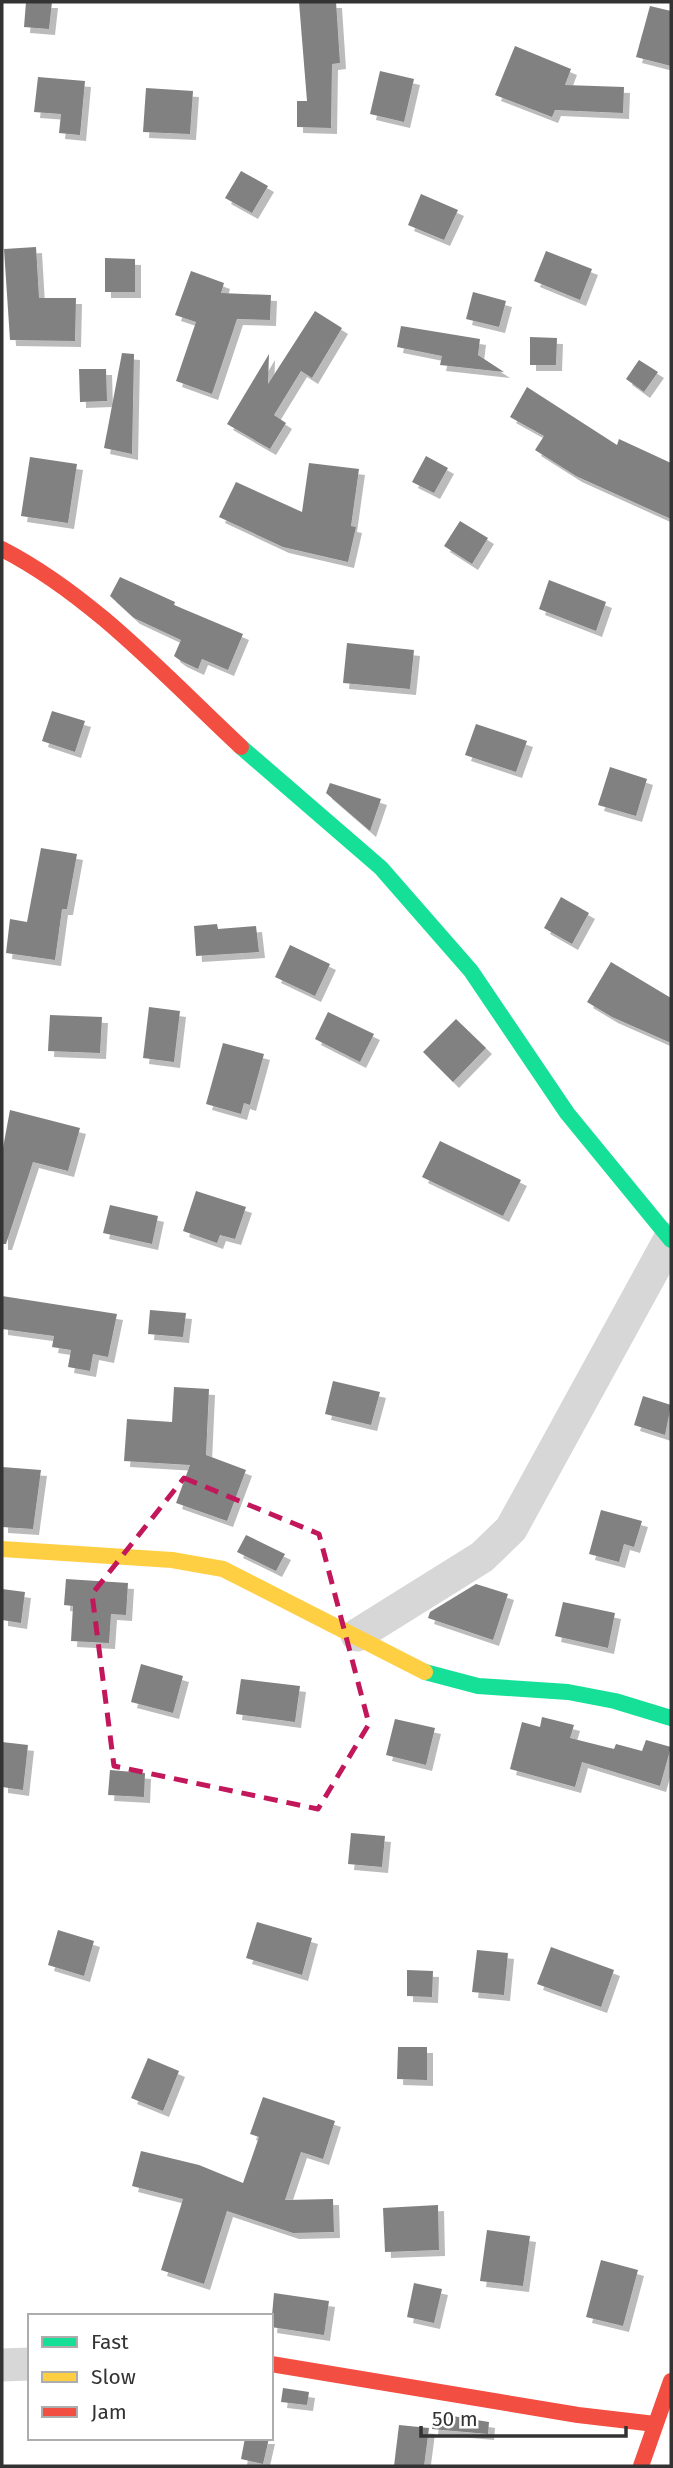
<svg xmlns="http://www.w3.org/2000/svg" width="673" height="2468" viewBox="0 0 673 2468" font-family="'Fira Sans',sans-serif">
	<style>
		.building { fill: #818181; filter: url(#shadow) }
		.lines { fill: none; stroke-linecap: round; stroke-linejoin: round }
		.street { stroke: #d7d7d7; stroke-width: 33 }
		.fast { stroke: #16e098; stroke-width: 16 }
		.slow { stroke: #ffcf43; stroke-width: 16 }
		.jam { stroke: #f24e42; stroke-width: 16 }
		.marked { fill: none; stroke: #c2185b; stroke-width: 5; stroke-dasharray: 14 9; stroke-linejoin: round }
	</style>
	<defs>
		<filter id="shadow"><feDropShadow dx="6" dy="6" stdDeviation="0" flood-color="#0004"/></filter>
	</defs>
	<rect width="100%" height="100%" fill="#fff"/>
	<g class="building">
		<path d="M26 2H52L49 29 24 27Z"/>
		<path d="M299 2H336L340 63 332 64 331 128 297 127V101H307Z"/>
		<path d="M650 6 671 11V66L636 57Z"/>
		<path d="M515 46 571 69 565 85 624 87 623 113 555 110 552 117 495 95Z"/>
		<path d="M380 71 414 79 404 122 370 114Z"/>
		<path d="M38 77 85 81 80 135 59 133 61 114 34 112Z"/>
		<path d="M146 88 193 91 190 134 143 132Z"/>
		<path d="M241 171 268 186 252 213 225 198Z"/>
		<path d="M421 194 458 210 444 240 408 225Z"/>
		<path d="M36 247 39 298H76L75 341 10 340 4 249Z"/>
		<path d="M546 251 592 269 580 300 534 281Z"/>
		<path d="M105 258 135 259V292H105Z"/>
		<path d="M191 271 224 283 221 293 271 295 270 320 237 319 212 394 176 381 196 322 175 315Z"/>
		<path d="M473 292 506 301 499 327 466 319Z"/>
		<path d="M315 311 342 328 312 378 301 371 274 415 286 423 270 449 227 424 269 354 268 384Z"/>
		<path d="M401 326 480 339 478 355 504 372 440 365 442 356 397 347Z"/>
		<path d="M530 337 557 338 556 365H530Z"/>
		<path d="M122 353 134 354 132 454 104 448Z"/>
		<path d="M639 360 658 372 644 392 626 379Z"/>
		<path d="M79 369H106L107 401 80 402Z"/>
		<path d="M527 387 617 445 619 439 671 463V519L576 476 535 450 544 436 510 417Z"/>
		<path d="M426 456 448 468 434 493 412 482Z"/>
		<path d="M30 457 77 464 68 523 21 516Z"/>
		<path d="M309 463 359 469 351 526 356 527 348 562 283 547 219 517 236 482 302 512Z"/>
		<path d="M460 521 488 538 472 564 444 546Z"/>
		<path d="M120 577 175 602 174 605 243 634 228 670 202 659 198 669 181 661 174 656 181 640 134 618 110 596Z"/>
		<path d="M549 580 606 602 596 631 539 609Z"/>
		<path d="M347 643 414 650 410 689 343 683Z"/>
		<path d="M52 711 85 721 75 752 42 741Z"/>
		<path d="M476 724 527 741 516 772 465 755Z"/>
		<path d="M610 767 647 779 636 816 598 805Z"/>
		<path d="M330 783 381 799 370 831 326 793Z"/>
		<path d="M41 848 77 854 67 909H62L55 960 6 953 10 919 27 922Z"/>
		<path d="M561 897 589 913 572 944 544 928Z"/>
		<path d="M217 924 218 929 256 926 259 952 196 956 194 926Z"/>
		<path d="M290 945 330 964 315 996 275 977Z"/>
		<path d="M611 962 671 998V1043L612 1017 587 1002Z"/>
		<path d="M149 1007 180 1011 174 1062 143 1058Z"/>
		<path d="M328 1012 374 1034 360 1062 315 1039Z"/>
		<path d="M50 1015 102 1017 100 1053 48 1051Z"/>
		<path d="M456 1019 486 1048 453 1082 423 1052Z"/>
		<path d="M223 1043 264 1054 250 1105 244 1103 241 1114 206 1104Z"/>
		<path d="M10 1110 80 1128 68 1171 33 1162 6 1244H2V1153Z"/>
		<path d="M440 1141 521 1180 503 1216 422 1177Z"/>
		<path d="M196 1191 246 1207 235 1239 220 1235 217 1243 183 1231Z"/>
		<path d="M110 1205 158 1216 152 1244 103 1233Z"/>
		<path d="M2 1296 117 1314 108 1357 93 1354 90 1371 68 1367 71 1350 52 1347 54 1336 2 1329Z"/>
		<path d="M150 1310 186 1313 183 1337 148 1334Z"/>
		<path d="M333 1381 380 1392 371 1425 325 1414Z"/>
		<path d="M174 1387 209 1389 206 1455 246 1470 227 1521 176 1503 190 1465 124 1461 127 1419 172 1422Z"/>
		<path d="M643 1396 671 1405 665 1435 634 1425Z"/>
		<path d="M2 1467 41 1470 33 1529 2 1527Z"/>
		<path d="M601 1510 642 1521 634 1547 624 1544 619 1562 589 1554Z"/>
		<path d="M246 1535 285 1554 276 1571 237 1552Z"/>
		<path d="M66 1579 128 1583 126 1615 111 1614 109 1643 71 1641 73 1606 64 1605Z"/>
		<path d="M476 1584 508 1594 493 1640 428 1618 430 1612Z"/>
		<path d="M2 1589 25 1592 21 1623 2 1620Z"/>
		<path d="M563 1602 615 1613 608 1648 555 1636Z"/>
		<path d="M141 1664 183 1676 173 1713 131 1702Z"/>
		<path d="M241 1679 300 1686 295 1722 236 1714Z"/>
		<path d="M542 1717 574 1725 570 1738 614 1749 616 1744 642 1751 646 1740 671 1747 660 1786 582 1762 575 1787 510 1769 522 1722 540 1727Z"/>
		<path d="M395 1719 435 1728 426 1765 386 1755Z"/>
		<path d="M2 1742 28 1745 23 1790 2 1787Z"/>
		<path d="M110 1770 145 1773 144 1797 108 1795Z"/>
		<path d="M351 1833 385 1836 382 1867 348 1864Z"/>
		<path d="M257 1922 312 1938 302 1975 246 1958Z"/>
		<path d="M58 1930 94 1941 84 1976 48 1965Z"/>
		<path d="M551 1947 614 1970 601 2007 537 1984Z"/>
		<path d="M477 1950 508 1953 504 1995 472 1992Z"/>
		<path d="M407 1970 433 1971 432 1997 407 1996Z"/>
		<path d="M398 2047H427V2080L397 2079Z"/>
		<path d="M148 2058 179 2071 163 2111 131 2098Z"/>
		<path d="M263 2097 335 2121 323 2159 301 2152 285 2200 333 2199 334 2232 293 2233 227 2211 204 2284 161 2270 183 2199 132 2186 141 2151 199 2165 243 2183 259 2137 250 2134Z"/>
		<path d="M438 2205 439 2250 385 2252 383 2208Z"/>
		<path d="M487 2230 530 2236 523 2286 480 2281Z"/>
		<path d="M601 2260 638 2270 623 2326 586 2317Z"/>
		<path d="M414 2283 442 2289 434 2323 407 2317Z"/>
		<path d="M274 2293 329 2301 324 2335 271 2327Z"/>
		<path d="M283 2388 309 2392 307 2405 281 2402Z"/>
		<path d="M434 2413 489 2422 488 2434 432 2429Z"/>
		<path d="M399 2425 429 2428 424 2466H394Z"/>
		<path d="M245 2438H269L263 2464 241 2459Z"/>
	</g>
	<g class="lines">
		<g class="street">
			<path d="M357 1635 482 1557 511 1529 670 1239"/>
			<path d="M2 2365 30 2364"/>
		</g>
		<g class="fast">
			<path d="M241 747 381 868 471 971 567 1113 671 1240"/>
			<path d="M425 1672 478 1686 568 1692 615 1701 671 1718"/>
		</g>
		<path class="slow" d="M2 1549 172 1560 223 1569 425 1672"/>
		<g class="jam">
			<path d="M2 549C93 596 166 677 241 747"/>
			<path d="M271 2364 578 2415 655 2424"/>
			<path d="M641 2466 671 2381"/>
		</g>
	</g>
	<path class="marked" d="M184 1478 319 1534 369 1724 318 1809 114 1766 92 1594Z"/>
	<rect width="673" height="2468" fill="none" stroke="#333333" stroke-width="7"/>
	<rect x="28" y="2314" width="245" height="126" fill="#ffffff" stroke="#adadad" stroke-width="2"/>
	<rect x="42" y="2337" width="35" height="10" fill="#16e098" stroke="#adadad" stroke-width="2"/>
	<text x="91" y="2349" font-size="21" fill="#333333">Fast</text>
	<rect x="42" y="2372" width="35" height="10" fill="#ffcf43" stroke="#adadad" stroke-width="2"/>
	<text x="91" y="2384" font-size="21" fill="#333333">Slow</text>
	<rect x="42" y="2407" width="35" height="10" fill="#f24e42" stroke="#adadad" stroke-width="2"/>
	<text x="91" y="2419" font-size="21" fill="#333333">Jam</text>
	<path d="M421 2426v10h205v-10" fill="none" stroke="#333333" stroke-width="3.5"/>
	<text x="432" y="2426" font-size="21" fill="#333333" stroke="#ffffff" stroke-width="5" paint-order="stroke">50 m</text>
</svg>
